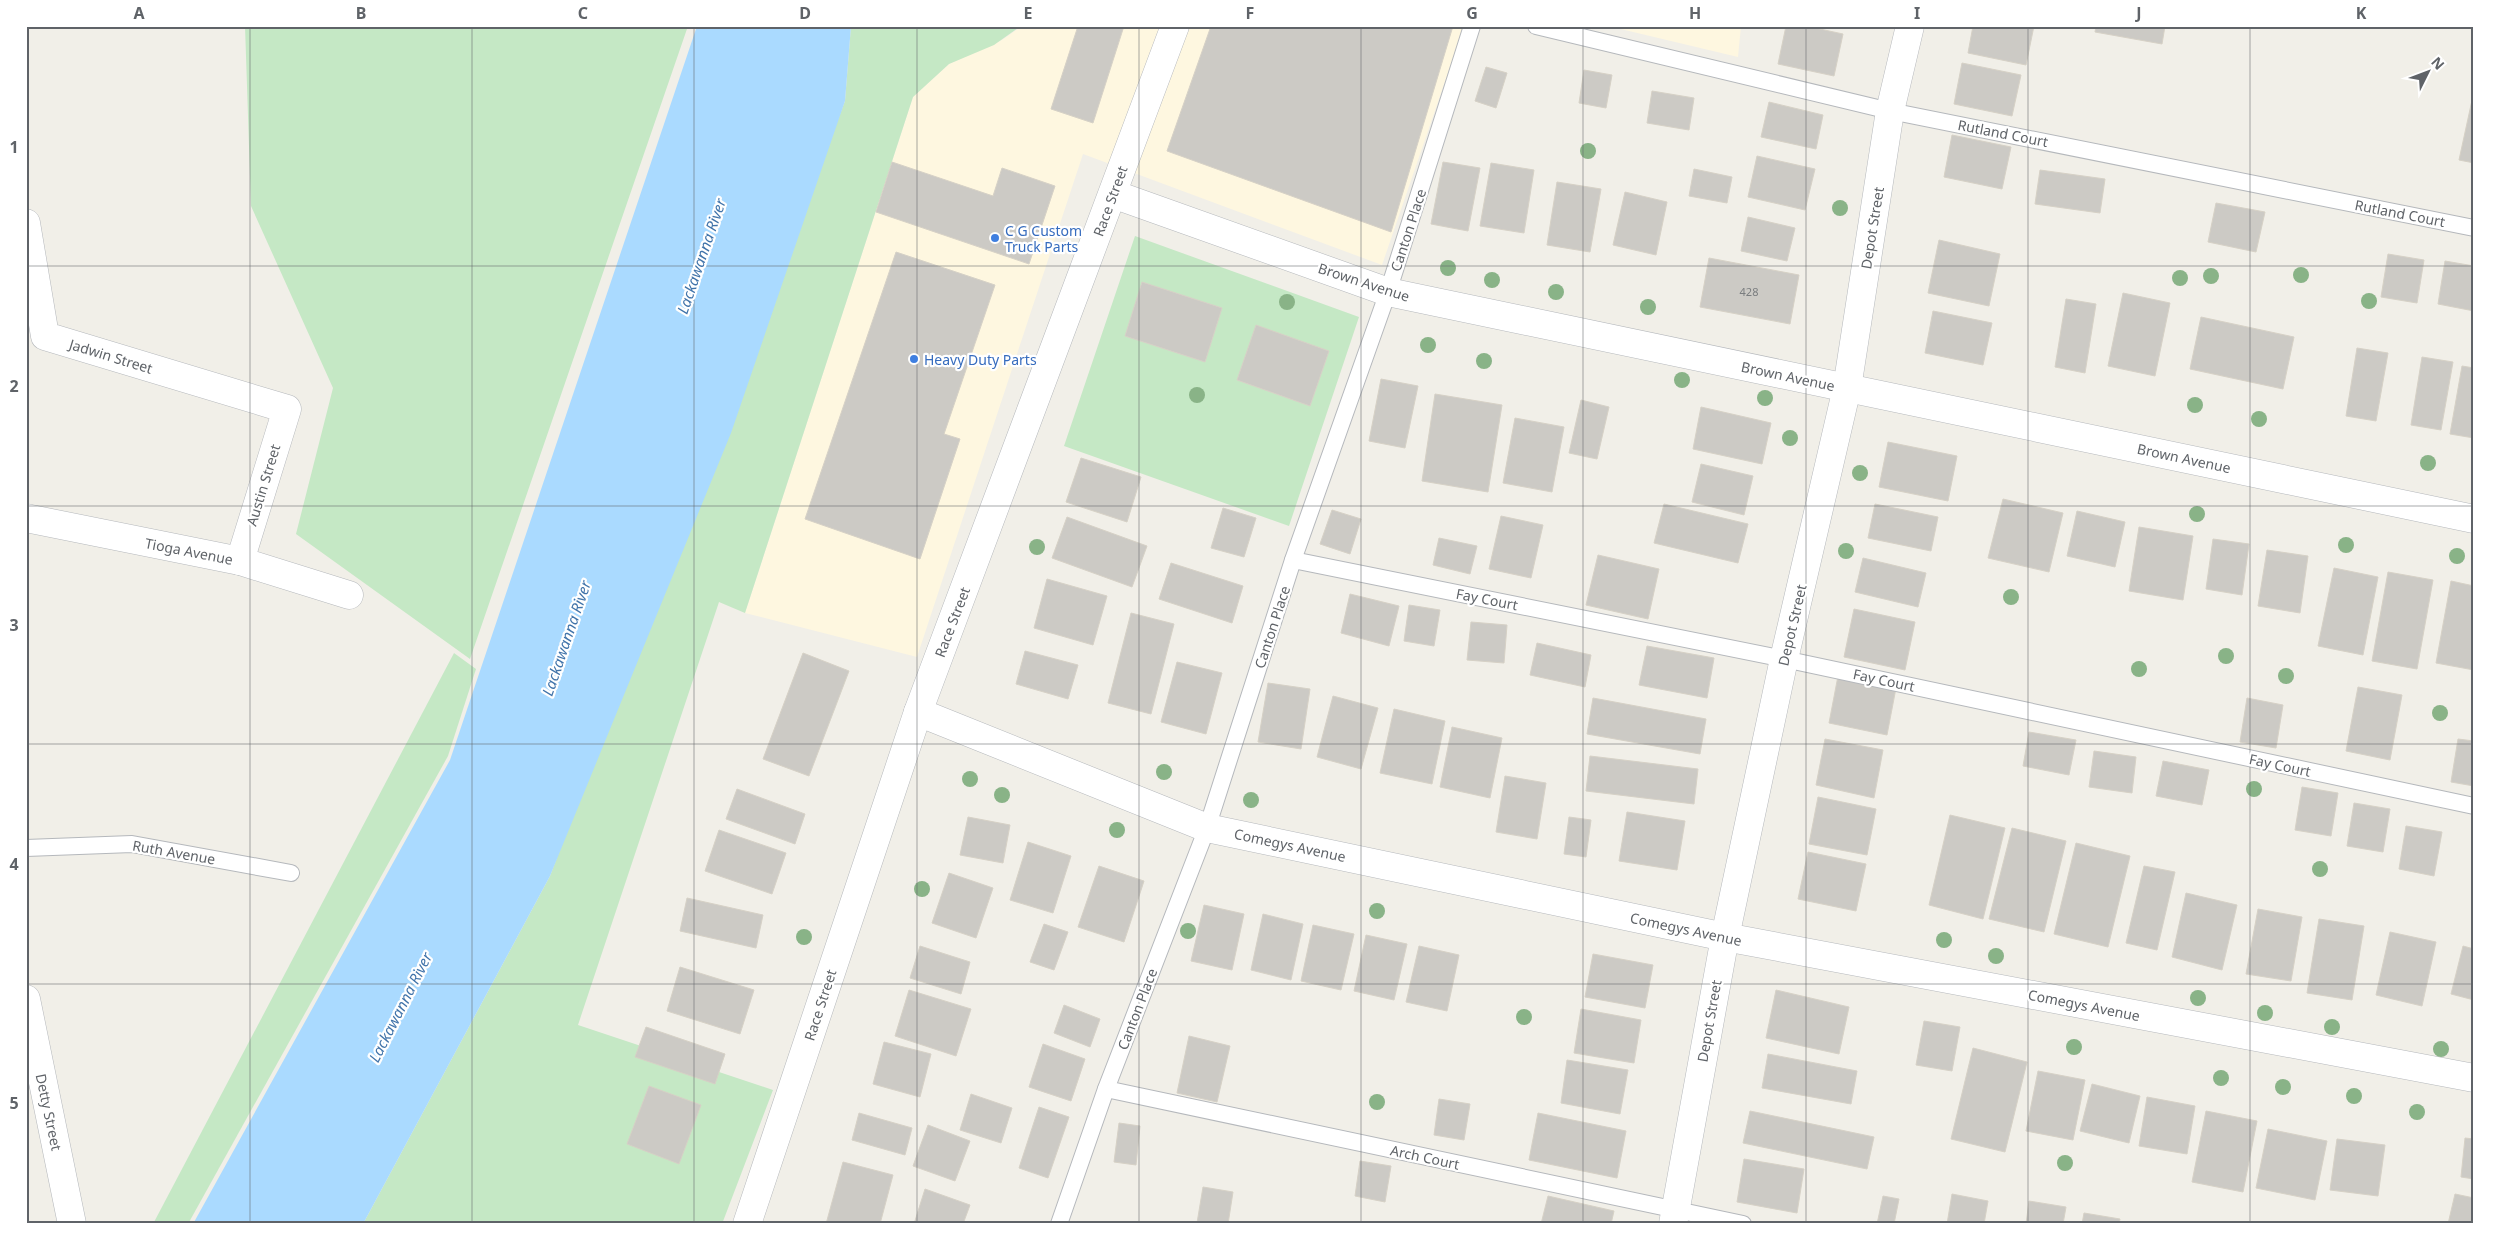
<svg xmlns="http://www.w3.org/2000/svg" width="2500" height="1250" viewBox="0 0 2500 1250" font-family="'Noto Sans',sans-serif">
	<style>
		.commercial { fill: #fef7e0 }
		.green { fill: #c5e8c5; fill-rule: evenodd }
		.water { fill: #aadaff }
		.building { fill: #cccac5; stroke: #d6d1c6 }
		.lines { fill: none; stroke-linecap: round; stroke-linejoin: round }
		.lane-casing { stroke: #b5b8bc; stroke-width: 18 }
		.street-casing { stroke: #b5b8bc; stroke-width: 29 }
		.lane { stroke: #fff; stroke-width: 16 }
		.street { stroke: #fff; stroke-width: 28 }
		.tree { fill: #89b387 }
		.grid { fill: none; stroke: #5f6368; stroke-width: 1; stroke-opacity: 0.55 }
		.shop-dot { fill: #3f7fe0; stroke: #fff; stroke-width: 2 }
		.labels { text-anchor: middle; dominant-baseline: central; stroke-width: 4.5; stroke-linejoin: round; paint-order: stroke }
		.number-label { font-size: 11px; fill: #7a7d7f }
		.street-label { font-size: 14px; fill: #5f6368; stroke: #fff }
		.shop-label { font-size: 14px; fill: #366cbe; stroke: #fff; text-anchor: start }
		.water-label { font-size: 15px; font-style: italic; fill: #4174aa; stroke: #fff }
		.neatline { fill: none; stroke: #5f6368; stroke-width: 2 }
		.grid-label { font-size: 16px; text-anchor: middle; font-weight: bold; fill: #5f6368 }
	</style>
	<rect width="100%" height="100%" fill="#f1efe8"/>
	<g class="commercial">
		<path d="M1022 26H1464L1382 265 1083 154 917 657 745 613 913 97 949 64 1002 40Z"/>
		<path d="M1608 26H1741L1738 57Z"/>
	</g>
	<g class="green">
		<path d="M245 26H688L470 659 296 534 333 388 251 206Z"/>
		<path d="M851 26H1021L994 45 949 64 913 97 745 613 719 602 578 1025 773 1090 722 1224H363L550 876 845 101Z"/>
		<path d="M1135 236 1359 317 1289 526 1064 446ZM1142 282 1222 308 1205 362 1125 336ZM1256 326 1329 351 1310 406 1237 380Z"/>
		<path d="M454 653 476 669 448 756 188 1224H153Z"/>
	</g>
	<path class="water" d="M697 26H851L845 101 731 433 550 876 363 1224H193L450 760Z"/>
	<g class="building">
		<path d="M1078 26H1124L1093 123 1051 109Z"/>
		<path d="M1211 26H1453L1391 232 1167 151Z"/>
		<path d="M1786 26H1806L1843 34 1834 76 1778 64Z"/>
		<path d="M1973 26H2034L2026 65 1968 53Z"/>
		<path d="M2096 26H2165L2162 44 2095 32Z"/>
		<path d="M1962 63 2021 75 2012 116 1954 104Z"/>
		<path d="M1486 67 1507 73 1496 108 1475 101Z"/>
		<path d="M1584 70 1612 75 1606 108 1579 103Z"/>
		<path d="M1652 91 1694 98 1689 130 1647 123Z"/>
		<path d="M2474 91V163L2459 160Z"/>
		<path d="M1769 102 1823 115 1816 149 1761 137Z"/>
		<path d="M1952 135 2011 147 2002 189 1944 177Z"/>
		<path d="M1757 156 1815 169 1805 210 1748 197Z"/>
		<path d="M892 162 993 196 1002 168 1055 186 1029 264 876 212Z"/>
		<path d="M1443 162 1480 168 1468 231 1431 224Z"/>
		<path d="M1491 163 1534 170 1524 233 1480 226Z"/>
		<path d="M1694 169 1732 177 1727 203 1689 196Z"/>
		<path d="M2040 170 2105 179 2100 213 2035 204Z"/>
		<path d="M1557 182 1601 189 1590 252 1547 245Z"/>
		<path d="M1625 192 1667 202 1656 255 1613 245Z"/>
		<path d="M2216 203 2265 212 2256 252 2208 242Z"/>
		<path d="M1748 217 1795 228 1787 261 1741 251Z"/>
		<path d="M1939 240 2000 254 1989 306 1928 293Z"/>
		<path d="M896 252 995 285 944 434 960 439 920 559 805 519Z"/>
		<path d="M2388 254 2424 260 2417 303 2381 297Z"/>
		<path d="M1709 258 1799 275 1790 324 1700 307Z"/>
		<path d="M2445 261 2474 266V311L2438 304Z"/>
		<path d="M1142 282 1222 308 1205 362 1125 336Z"/>
		<path d="M2123 293 2170 303 2155 376 2108 366Z"/>
		<path d="M2066 299 2096 304 2085 373 2055 367Z"/>
		<path d="M1933 311 1992 323 1983 365 1925 353Z"/>
		<path d="M2201 317 2294 337 2283 389 2190 369Z"/>
		<path d="M1256 325 1329 351 1310 406 1237 380Z"/>
		<path d="M2357 348 2388 353 2376 421 2346 416Z"/>
		<path d="M2422 357 2453 362 2441 430 2411 425Z"/>
		<path d="M2462 366 2474 368V438L2450 434Z"/>
		<path d="M1381 379 1418 386 1405 448 1369 441Z"/>
		<path d="M1435 394 1502 405 1488 492 1422 481Z"/>
		<path d="M1581 400 1609 407 1597 459 1569 453Z"/>
		<path d="M1701 407 1771 423 1762 464 1693 449Z"/>
		<path d="M1515 418 1564 427 1552 492 1503 483Z"/>
		<path d="M1888 442 1957 456 1948 501 1879 487Z"/>
		<path d="M1081 458 1141 477 1127 522 1066 502Z"/>
		<path d="M1701 464 1753 476 1744 515 1692 502Z"/>
		<path d="M2003 499 2063 513 2049 572 1988 558Z"/>
		<path d="M1664 504 1748 524 1738 563 1654 543Z"/>
		<path d="M1875 504 1938 517 1931 551 1868 538Z"/>
		<path d="M1223 508 1256 518 1244 557 1211 548Z"/>
		<path d="M1332 510 1361 519 1350 554 1320 544Z"/>
		<path d="M2077 511 2125 522 2115 567 2067 556Z"/>
		<path d="M1501 516 1543 525 1531 578 1489 569Z"/>
		<path d="M1067 517 1147 546 1132 587 1052 558Z"/>
		<path d="M2139 527 2193 536 2183 600 2129 591Z"/>
		<path d="M1439 538 1477 546 1470 574 1433 565Z"/>
		<path d="M2213 539 2249 544 2242 595 2206 589Z"/>
		<path d="M2267 550 2308 556 2300 613 2258 606Z"/>
		<path d="M1598 555 1659 569 1648 619 1586 605Z"/>
		<path d="M1863 558 1926 573 1918 607 1855 592Z"/>
		<path d="M1171 563 1243 586 1232 623 1159 599Z"/>
		<path d="M2334 568 2378 577 2363 655 2318 646Z"/>
		<path d="M2388 572 2433 580 2417 669 2372 661Z"/>
		<path d="M1047 579 1107 596 1093 645 1034 628Z"/>
		<path d="M2451 581 2474 586V670L2436 663Z"/>
		<path d="M1350 594 1399 606 1389 646 1341 633Z"/>
		<path d="M1409 605 1440 610 1434 646 1404 641Z"/>
		<path d="M1854 609 1915 622 1905 670 1844 657Z"/>
		<path d="M1131 613 1174 624 1151 714 1108 703Z"/>
		<path d="M1471 622 1507 625 1504 663 1467 660Z"/>
		<path d="M1537 643 1591 655 1585 687 1530 675Z"/>
		<path d="M1647 646 1714 658 1707 698 1639 685Z"/>
		<path d="M1025 651 1078 665 1068 699 1016 684Z"/>
		<path d="M803 653 849 671 809 776 763 759Z"/>
		<path d="M1177 662 1222 673 1206 734 1161 722Z"/>
		<path d="M1838 676 1896 688 1887 735 1829 723Z"/>
		<path d="M1268 683 1310 689 1301 749 1258 742Z"/>
		<path d="M2358 687 2402 695 2390 760 2346 751Z"/>
		<path d="M1333 696 1378 708 1361 769 1317 757Z"/>
		<path d="M1593 698 1706 719 1700 754 1587 734Z"/>
		<path d="M2247 698 2283 705 2276 748 2240 742Z"/>
		<path d="M1394 709 1445 721 1432 784 1380 773Z"/>
		<path d="M1452 727 1502 738 1490 798 1440 787Z"/>
		<path d="M2029 732 2076 740 2069 775 2023 766Z"/>
		<path d="M1825 739 1883 750 1874 798 1816 785Z"/>
		<path d="M2458 739 2474 741V786L2451 782Z"/>
		<path d="M2094 751 2136 757 2132 793 2089 787Z"/>
		<path d="M1590 756 1698 769 1694 804 1586 791Z"/>
		<path d="M2163 761 2209 770 2202 805 2156 796Z"/>
		<path d="M1505 776 1546 783 1537 839 1496 832Z"/>
		<path d="M2302 787 2338 793 2331 836 2295 830Z"/>
		<path d="M737 789 805 814 795 844 726 819Z"/>
		<path d="M1818 797 1876 809 1867 855 1809 844Z"/>
		<path d="M2354 803 2390 809 2383 852 2347 846Z"/>
		<path d="M1627 812 1685 821 1677 870 1619 861Z"/>
		<path d="M1950 815 2005 828 1983 919 1929 905Z"/>
		<path d="M968 817 1010 825 1003 863 960 855Z"/>
		<path d="M1569 817 1591 820 1586 857 1564 854Z"/>
		<path d="M2406 826 2442 832 2434 876 2399 869Z"/>
		<path d="M2012 828 2066 841 2044 932 1989 919Z"/>
		<path d="M719 830 786 853 772 894 705 871Z"/>
		<path d="M1028 842 1071 856 1053 913 1010 900Z"/>
		<path d="M2076 843 2130 856 2108 947 2054 934Z"/>
		<path d="M1808 852 1866 864 1856 911 1798 899Z"/>
		<path d="M1099 866 1144 881 1124 942 1078 927Z"/>
		<path d="M2144 866 2175 872 2157 950 2126 943Z"/>
		<path d="M949 873 993 888 976 938 932 923Z"/>
		<path d="M2186 893 2237 905 2222 970 2172 957Z"/>
		<path d="M687 898 763 915 756 948 680 931Z"/>
		<path d="M1204 905 1244 914 1232 970 1191 961Z"/>
		<path d="M2258 909 2302 917 2291 981 2246 974Z"/>
		<path d="M1263 914 1303 924 1291 980 1251 970Z"/>
		<path d="M2319 919 2364 926 2352 1000 2307 993Z"/>
		<path d="M1044 924 1068 932 1054 970 1030 962Z"/>
		<path d="M1313 925 1354 934 1341 990 1301 981Z"/>
		<path d="M2390 932 2436 942 2422 1006 2376 995Z"/>
		<path d="M1366 935 1407 944 1394 1000 1354 991Z"/>
		<path d="M920 946 970 962 961 994 910 978Z"/>
		<path d="M1419 946 1459 955 1447 1011 1406 1002Z"/>
		<path d="M2463 946 2474 949V1000L2451 994Z"/>
		<path d="M1593 954 1653 965 1645 1008 1585 997Z"/>
		<path d="M680 967 754 990 740 1034 667 1011Z"/>
		<path d="M909 990 971 1009 956 1056 895 1036Z"/>
		<path d="M1776 990 1849 1007 1839 1054 1766 1038Z"/>
		<path d="M1064 1005 1100 1019 1090 1047 1054 1033Z"/>
		<path d="M1581 1009 1641 1020 1634 1063 1574 1053Z"/>
		<path d="M1924 1021 1960 1027 1952 1071 1916 1065Z"/>
		<path d="M646 1027 725 1054 715 1084 635 1057Z"/>
		<path d="M1189 1036 1230 1046 1217 1102 1177 1093Z"/>
		<path d="M884 1042 931 1054 920 1097 873 1084Z"/>
		<path d="M1043 1044 1085 1059 1071 1101 1029 1087Z"/>
		<path d="M1973 1048 2027 1062 2005 1152 1951 1139Z"/>
		<path d="M1768 1054 1857 1071 1851 1104 1762 1088Z"/>
		<path d="M1567 1060 1628 1070 1620 1114 1561 1103Z"/>
		<path d="M2038 1071 2085 1080 2073 1140 2026 1131Z"/>
		<path d="M2092 1084 2140 1096 2129 1143 2080 1131Z"/>
		<path d="M649 1086 701 1105 679 1164 627 1144Z"/>
		<path d="M971 1094 1012 1108 1001 1143 960 1130Z"/>
		<path d="M2147 1097 2195 1106 2187 1154 2139 1146Z"/>
		<path d="M1439 1099 1470 1104 1464 1140 1434 1135Z"/>
		<path d="M1039 1107 1069 1117 1048 1178 1019 1168Z"/>
		<path d="M1750 1111 1874 1137 1867 1169 1743 1143Z"/>
		<path d="M2206 1111 2257 1121 2243 1192 2192 1182Z"/>
		<path d="M859 1113 912 1128 905 1155 852 1140Z"/>
		<path d="M1538 1113 1626 1131 1617 1178 1529 1160Z"/>
		<path d="M1119 1123 1140 1126 1136 1165 1114 1162Z"/>
		<path d="M928 1125 970 1141 955 1181 913 1166Z"/>
		<path d="M2268 1129 2327 1141 2315 1200 2256 1188Z"/>
		<path d="M2465 1138 2474 1139V1179L2461 1177Z"/>
		<path d="M2337 1139 2385 1145 2378 1196 2330 1190Z"/>
		<path d="M1744 1159 1804 1169 1797 1213 1737 1202Z"/>
		<path d="M1360 1161 1391 1166 1385 1202 1355 1196Z"/>
		<path d="M843 1162 893 1175 880 1224H826Z"/>
		<path d="M1203 1187 1233 1192 1228 1224 1197 1223Z"/>
		<path d="M925 1189 970 1205 963 1224H914Z"/>
		<path d="M1952 1194 1988 1201 1984 1224H1947Z"/>
		<path d="M2455 1194 2474 1198V1224H2448Z"/>
		<path d="M1548 1196 1614 1211 1611 1224H1541Z"/>
		<path d="M1883 1196 1899 1199 1894 1224H1877Z"/>
		<path d="M2029 1201 2066 1207 2063 1224H2026Z"/>
		<path d="M2084 1213 2120 1219 2119 1224H2082Z"/>
	</g>
	<g class="lines">
		<g class="lane-casing">
			<g id="lane">
				<path d="M1536 26 1890 111 2474 228"/>
				<path d="M1293 560 1784 659 2474 806"/>
				<path d="M26 848 132 844 291 873"/>
				<path d="M1106 1089 1743 1224"/>
				<path d="M1059 1224 1106 1089 1207 828 1293 560 1388 292 1472 26"/>
			</g>
		</g>
		<g class="street-casing">
			<g id="street">
				<path d="M1113 194 1388 292 2474 519"/>
				<path d="M26 223 45 336 287 409 240 561"/>
				<path d="M26 518 240 561 349 595"/>
				<path d="M918 712 1207 828 1725 937 2474 1078"/>
				<path d="M26 999 72 1224"/>
				<path d="M747 1224 918 712 1175 26"/>
				<path d="M1673 1224 1725 937 1784 659 1847 388 1890 111 1910 26"/>
			</g>
		</g>
		<use href="#lane" class="lane"/>
		<use href="#street" class="street"/>
	</g>
	<g class="tree">
		<circle cx="1588" cy="151" r="8"/>
		<circle cx="1840" cy="208" r="8"/>
		<circle cx="1448" cy="268" r="8"/>
		<circle cx="2301" cy="275" r="8"/>
		<circle cx="2211" cy="276" r="8"/>
		<circle cx="2180" cy="278" r="8"/>
		<circle cx="1492" cy="280" r="8"/>
		<circle cx="1556" cy="292" r="8"/>
		<circle cx="2369" cy="301" r="8"/>
		<circle cx="1287" cy="302" r="8"/>
		<circle cx="1648" cy="307" r="8"/>
		<circle cx="1428" cy="345" r="8"/>
		<circle cx="1484" cy="361" r="8"/>
		<circle cx="1682" cy="380" r="8"/>
		<circle cx="1197" cy="395" r="8"/>
		<circle cx="1765" cy="398" r="8"/>
		<circle cx="2195" cy="405" r="8"/>
		<circle cx="2259" cy="419" r="8"/>
		<circle cx="1790" cy="438" r="8"/>
		<circle cx="2428" cy="463" r="8"/>
		<circle cx="1860" cy="473" r="8"/>
		<circle cx="2197" cy="514" r="8"/>
		<circle cx="2346" cy="545" r="8"/>
		<circle cx="1037" cy="547" r="8"/>
		<circle cx="1846" cy="551" r="8"/>
		<circle cx="2457" cy="556" r="8"/>
		<circle cx="2011" cy="597" r="8"/>
		<circle cx="2226" cy="656" r="8"/>
		<circle cx="2139" cy="669" r="8"/>
		<circle cx="2286" cy="676" r="8"/>
		<circle cx="2440" cy="713" r="8"/>
		<circle cx="1164" cy="772" r="8"/>
		<circle cx="970" cy="779" r="8"/>
		<circle cx="2254" cy="789" r="8"/>
		<circle cx="1002" cy="795" r="8"/>
		<circle cx="1251" cy="800" r="8"/>
		<circle cx="1117" cy="830" r="8"/>
		<circle cx="2320" cy="869" r="8"/>
		<circle cx="922" cy="889" r="8"/>
		<circle cx="1377" cy="911" r="8"/>
		<circle cx="1188" cy="931" r="8"/>
		<circle cx="804" cy="937" r="8"/>
		<circle cx="1944" cy="940" r="8"/>
		<circle cx="1996" cy="956" r="8"/>
		<circle cx="2198" cy="998" r="8"/>
		<circle cx="2265" cy="1013" r="8"/>
		<circle cx="1524" cy="1017" r="8"/>
		<circle cx="2332" cy="1027" r="8"/>
		<circle cx="2074" cy="1047" r="8"/>
		<circle cx="2441" cy="1049" r="8"/>
		<circle cx="2221" cy="1078" r="8"/>
		<circle cx="2283" cy="1087" r="8"/>
		<circle cx="2354" cy="1096" r="8"/>
		<circle cx="1377" cy="1102" r="8"/>
		<circle cx="2417" cy="1112" r="8"/>
		<circle cx="2065" cy="1163" r="8"/>
	</g>
	<path class="grid" d="M250 26V1224M472 26V1224M694 26V1224M917 26V1224M1139 26V1224M1361 26V1224M1583 26V1224M1806 26V1224M2028 26V1224M2250 26V1224M26 266H2474M26 506H2474M26 744H2474M26 984H2474"/>
	<g class="shop-dot">
		<circle cx="995" cy="238" r="5"/>
		<circle cx="914" cy="359" r="5"/>
	</g>
	<g class="labels">
		<g class="number-label">
			<text x="1749" y="291">428</text>
		</g>
		<g class="street-label">
			<text transform="translate(2003 133) rotate(11)">Rutland Court</text>
			<text transform="translate(1110 201) rotate(-70)">Race Street</text>
			<text transform="translate(2400 213) rotate(11)">Rutland Court</text>
			<text transform="translate(1872 228) rotate(-81)">Depot Street</text>
			<text transform="translate(1408 230) rotate(-72)">Canton Place</text>
			<text transform="translate(1364 282) rotate(18)">Brown Avenue</text>
			<text transform="translate(111 356) rotate(17)">Jadwin Street</text>
			<text transform="translate(1788 376) rotate(12)">Brown Avenue</text>
			<text transform="translate(2184 458) rotate(12)">Brown Avenue</text>
			<text transform="translate(263 485) rotate(-73)">Austin Street</text>
			<text transform="translate(189 551) rotate(11)">Tioga Avenue</text>
			<text transform="translate(1487 599) rotate(11)">Fay Court</text>
			<text transform="translate(952 622) rotate(-69)">Race Street</text>
			<text transform="translate(1792 625) rotate(-77)">Depot Street</text>
			<text transform="translate(1272 627) rotate(-72)">Canton Place</text>
			<text transform="translate(1884 680) rotate(12)">Fay Court</text>
			<text transform="translate(2280 765) rotate(12)">Fay Court</text>
			<text transform="translate(1290 845) rotate(12)">Comegys Avenue</text>
			<text transform="translate(174 852) rotate(10)">Ruth Avenue</text>
			<text transform="translate(1686 929) rotate(12)">Comegys Avenue</text>
			<text transform="translate(820 1005) rotate(-72)">Race Street</text>
			<text transform="translate(2084 1005) rotate(11)">Comegys Avenue</text>
			<text transform="translate(1137 1009) rotate(-69)">Canton Place</text>
			<text transform="translate(1709 1021) rotate(-80)">Depot Street</text>
			<text transform="translate(49 1112) rotate(78)">Detty Street</text>
			<text transform="translate(1425 1157) rotate(12)">Arch Court</text>
		</g>
		<g class="shop-label">
			<text x="1005" y="230">C G Custom<tspan x="1005" dy="16">Truck Parts</tspan></text>
			<text x="924" y="359">Heavy Duty Parts</text>
		</g>
		<g class="water-label">
			<text transform="translate(701 256) rotate(-71)">Lackawanna River</text>
			<text transform="translate(566 638) rotate(-71)">Lackawanna River</text>
			<text transform="translate(400 1007) rotate(-63)">Lackawanna River</text>
		</g>
	</g>
	<rect width="2500" height="1250" fill="none" stroke="#ffffff" stroke-width="55"/>
	<g transform="translate(2428 72) rotate(48)" stroke="#ffffff" stroke-width="4" paint-order="stroke">
	<path d="M0-4L9 19L0 12L-9 19Z" fill="#5f6368"/>
	<text y="-8" font-size="14" font-weight="bold" text-anchor="middle" fill="#5f6368">N</text>
	</g>
	<rect x="28" y="28" width="2444" height="1194" class="neatline"/>
	<g class="grid-label">
		<text x="139" y="19">A</text>
		<text x="361" y="19">B</text>
		<text x="583" y="19">C</text>
		<text x="805" y="19">D</text>
		<text x="1028" y="19">E</text>
		<text x="1250" y="19">F</text>
		<text x="1472" y="19">G</text>
		<text x="1695" y="19">H</text>
		<text x="1917" y="19">I</text>
		<text x="2139" y="19">J</text>
		<text x="2361" y="19">K</text>
		<text x="14" y="153">1</text>
		<text x="14" y="392">2</text>
		<text x="14" y="631">3</text>
		<text x="14" y="870">4</text>
		<text x="14" y="1109">5</text>
	</g>
</svg>
